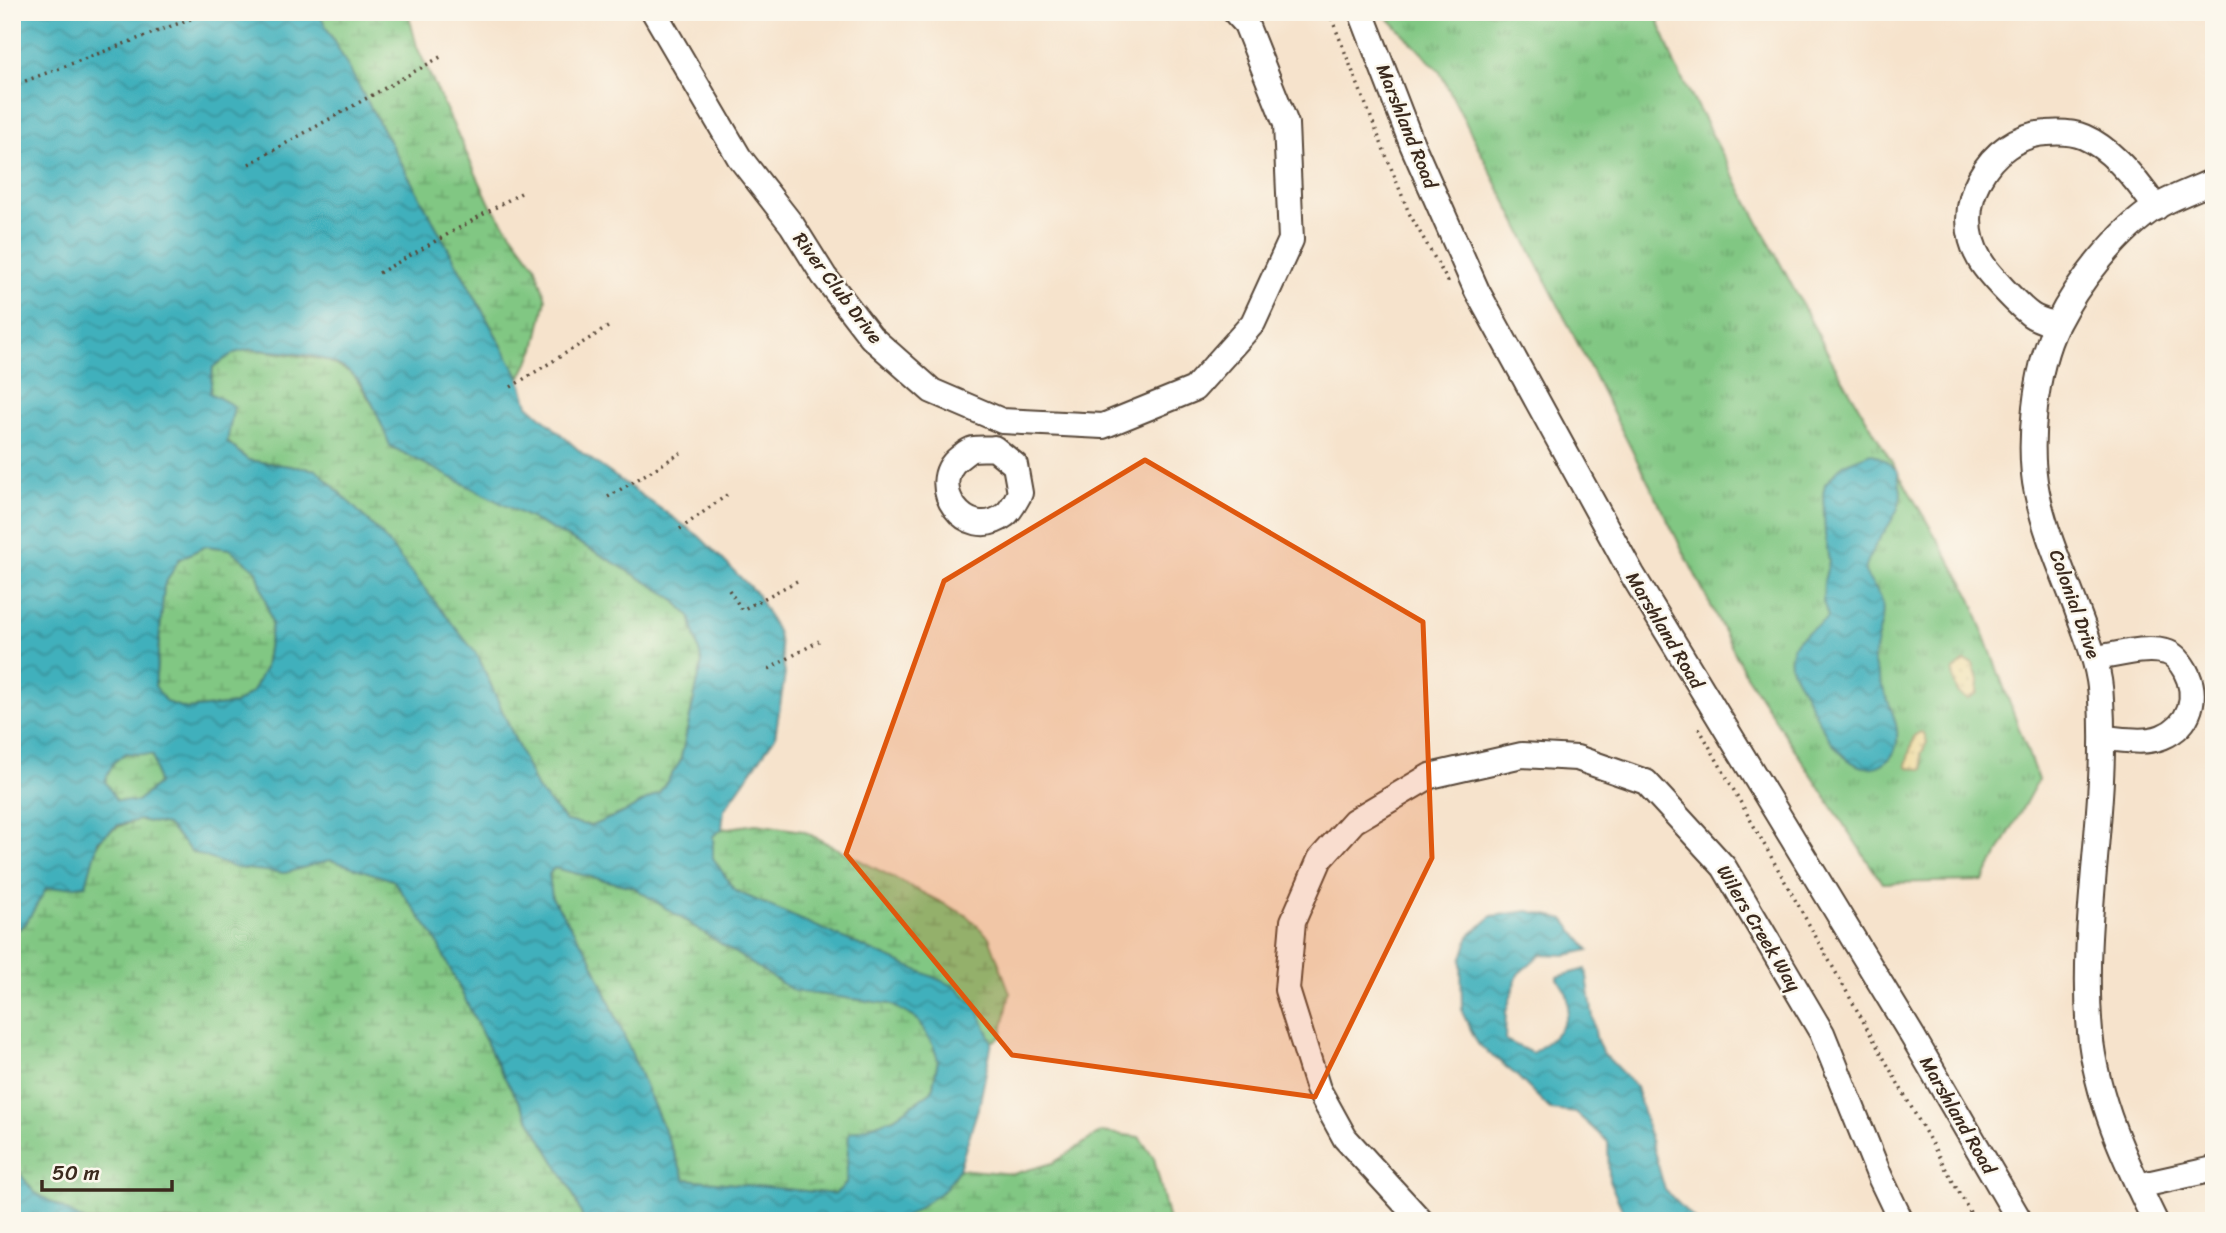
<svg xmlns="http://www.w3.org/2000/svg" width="2226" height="1233" viewBox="0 0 2226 1233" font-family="Sriracha,sans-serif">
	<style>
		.grass { fill: url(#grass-tufts); stroke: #5e7850; stroke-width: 2 }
		.wetland { fill: url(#wetland-marsh); stroke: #5e7850; stroke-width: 2 }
		.sand { fill: url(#sand-dots); stroke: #94825e; stroke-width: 2 }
		.water { fill: url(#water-waves); stroke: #3e6d6d; stroke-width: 2; fill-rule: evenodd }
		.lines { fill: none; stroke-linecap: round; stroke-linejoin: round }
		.minor-casing { stroke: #574638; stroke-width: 28 }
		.path { stroke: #574638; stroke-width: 3.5; stroke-dasharray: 2 5; stroke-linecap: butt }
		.minor { stroke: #fff; stroke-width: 24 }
		.marked { fill: #df570d; fill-opacity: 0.2; stroke: #df570d; stroke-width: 5; stroke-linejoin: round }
		.labels { text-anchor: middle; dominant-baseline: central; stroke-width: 5; stroke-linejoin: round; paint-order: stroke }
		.street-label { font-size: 19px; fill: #3b2a1e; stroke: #fbf7ec }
	</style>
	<defs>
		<pattern id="grass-tufts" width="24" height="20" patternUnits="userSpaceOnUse" patternTransform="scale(1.75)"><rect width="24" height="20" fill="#81c783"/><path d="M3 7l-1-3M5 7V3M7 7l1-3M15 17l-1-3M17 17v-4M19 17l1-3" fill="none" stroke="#6ba26b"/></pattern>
		<pattern id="wetland-marsh" width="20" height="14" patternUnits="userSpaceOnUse" patternTransform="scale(1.75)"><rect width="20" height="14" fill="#81c783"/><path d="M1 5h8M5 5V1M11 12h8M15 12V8" fill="none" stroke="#6ba26b"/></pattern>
		<pattern id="sand-dots" width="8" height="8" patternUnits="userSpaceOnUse" patternTransform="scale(1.75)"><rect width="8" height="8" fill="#eeda9e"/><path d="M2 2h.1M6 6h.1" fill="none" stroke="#cdbb88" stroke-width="1.8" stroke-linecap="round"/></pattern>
		<pattern id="water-waves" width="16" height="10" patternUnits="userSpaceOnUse" patternTransform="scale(1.75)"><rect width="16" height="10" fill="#41b0bc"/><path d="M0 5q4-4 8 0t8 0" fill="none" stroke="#388f98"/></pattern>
	</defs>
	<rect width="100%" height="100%" fill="#fbf7ec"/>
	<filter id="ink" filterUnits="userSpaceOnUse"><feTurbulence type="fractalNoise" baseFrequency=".0143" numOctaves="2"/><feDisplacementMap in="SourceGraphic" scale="14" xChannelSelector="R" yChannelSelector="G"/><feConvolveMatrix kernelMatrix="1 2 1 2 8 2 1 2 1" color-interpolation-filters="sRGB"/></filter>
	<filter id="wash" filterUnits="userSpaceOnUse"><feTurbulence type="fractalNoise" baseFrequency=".00686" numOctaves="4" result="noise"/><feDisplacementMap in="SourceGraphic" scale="28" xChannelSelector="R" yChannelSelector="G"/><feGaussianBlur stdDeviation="1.57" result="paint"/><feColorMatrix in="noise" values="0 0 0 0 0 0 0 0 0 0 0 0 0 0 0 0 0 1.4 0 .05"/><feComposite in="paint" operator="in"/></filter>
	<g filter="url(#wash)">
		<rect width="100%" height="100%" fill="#f6e3cc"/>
		<path class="grass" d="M1382 12H1655L1675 65 1831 359 1969 593 2038 780 1983 881 1882 883 1746 675 1440 72Z"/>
		<g class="wetland">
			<path d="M318 12H408L417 47 490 204 535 265 546 299 535 349 520 379Z"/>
			<path d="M251 349 326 360 353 374 374 407 391 446 596 552 670 596 690 616 702 662 680 762 659 793 625 812 591 826 566 821 537 789 478 656 317 470 248 460 227 441 210 393 213 367 234 353Z"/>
			<path d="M206 546 230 549 257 571 272 623 265 668 252 692 235 704 187 709 166 702 155 687 164 586 179 559Z"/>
			<path d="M126 753 153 755 158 784 136 802 116 800 105 781 112 763Z"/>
			<path d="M139 820 167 825 192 852 285 873 330 859 393 880 434 936 499 1068 571 1189 584 1221H85L34 1192 12 1163V934L26 923 46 888 86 885C97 844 93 832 139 820Z"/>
			<path d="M756 824 803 831 966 915 989 937 1010 993 1001 1037 992 1042 977 1007 956 987 735 891 713 858V836L722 829Z"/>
			<path d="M554 868 633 887 794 991 890 1004 917 1019 933 1045 938 1060 932 1091 894 1118 849 1133 846 1184 835 1194 685 1179 590 956 552 898 549 873Z"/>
			<path d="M1101 1132 1139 1137 1154 1158 1169 1221H899L944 1190 959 1169 1013 1174 1053 1163Z"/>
		</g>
		<g class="sand">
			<path d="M1965 661 1973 664 1978 681 1977 693 1967 699C1956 695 1952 680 1954 670Z"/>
			<path d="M1920 732 1924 733 1927 742 1921 754 1923 769 1908 768 1906 765 1914 736Z"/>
		</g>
		<g class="water">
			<path d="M12 12H318L520 379 528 405 582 453 699 536 757 594 778 633 785 674 775 737 724 810 722 829 713 836V858L735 891 956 987 977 1007 992 1042 980 1102 959 1169 944 1190 899 1221H584L571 1189 499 1068 434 936 393 880 330 860 285 873 235 868 192 852 167 825 139 820 118 825 98 841 86 885 46 889 26 923 12 934ZM251 349C283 353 325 352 351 373 368 386 382 426 390 446L596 552 670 596 690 616 702 663 680 762 659 793 625 812 591 826 566 821 537 789 478 656 381 534 317 470 248 460 227 442 234 406 210 393 213 367 234 353ZM206 546 230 549 257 571 272 623 265 668 252 692 235 704 187 709 166 702 155 686 164 586 179 559ZM126 753 153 755 158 784 136 802 116 800 105 781 113 763ZM554 868 633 887 794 991 890 1004 917 1019 933 1045 938 1060 932 1091 894 1118 849 1133 846 1184 835 1194 685 1179 590 956 552 898 549 874Z"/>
			<path d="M1871 453 1883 459 1898 471C1898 479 1901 487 1901 494 1900 521 1870 541 1865 572 1869 583 1880 591 1882 602 1886 621 1873 643 1874 664 1880 685 1894 709 1897 730 1898 743 1896 756 1884 763 1846 785 1817 719 1805 693 1798 680 1788 670 1791 654 1794 634 1816 630 1828 617L1823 601 1824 581 1829 562 1825 535 1823 494 1825 484 1843 464Z"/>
			<path d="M1528 911 1564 919 1589 950 1567 955 1541 954 1518 974 1506 1012 1505 1040 1532 1053C1551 1041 1571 1024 1568 998 1567 991 1560 983 1557 977L1586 969 1596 1038 1602 1052 1636 1087 1665 1190 1696 1221H1627L1609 1180 1608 1142 1576 1113 1551 1110 1516 1075 1478 1044 1462 1012 1461 961 1469 936 1492 916Z"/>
			<path d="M12 1163 34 1192 85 1221H12Z"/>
		</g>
	</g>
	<g filter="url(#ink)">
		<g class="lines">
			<g class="minor-casing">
				<g id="minor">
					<path d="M654 12 739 157 792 225 824 276 871 337 932 391 1002 421 1103 426 1194 389 1253 323 1291 240 1286 124 1246 24 1235 12"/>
					<path d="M1361 12 1412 144 1477 291 1632 574 1913 1037 2020 1221"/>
					<path d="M2056 325C2048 322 2038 320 2031 315 2020 307 1987 273 1980 260 1949 208 1988 136 2047 133 2060 132 2072 132 2084 137 2112 149 2139 183 2156 208"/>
					<path d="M994 448 1015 465 1020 493C1016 500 1011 511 1005 515 966 545 925 484 959 458 963 455 968 450 973 449 979 448 988 449 994 448Z"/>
					<path d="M2096 658C2117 655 2145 646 2166 652 2174 654 2181 663 2185 670 2199 696 2191 725 2162 737 2144 744 2121 739 2103 738"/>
					<path d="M2138 1186 2214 1169"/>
					<path d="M1421 1221 1345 1138 1318 1089 1287 990 1293 921 1320 859 1354 821 1430 776 1522 755 1577 758 1646 782 1724 867 1822 1033 1880 1177 1901 1221"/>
					<path d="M2155 1221C2126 1162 2096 1099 2090 1032 2080 921 2108 811 2101 700 2100 666 2087 638 2076 607 2062 570 2045 532 2037 493 2027 446 2035 368 2057 324 2077 284 2118 231 2156 207 2173 197 2195 189 2214 181"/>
				</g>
			</g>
			<g class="path">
				<path d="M1329 12 1409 213 1450 285"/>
				<path d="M12 86 209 12"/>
				<path d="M249 164 444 55"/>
				<path d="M379 273 521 193"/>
				<path d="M511 387 608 327"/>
				<path d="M608 497 681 453"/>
				<path d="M680 529 731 492"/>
				<path d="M729 590 742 610 797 581"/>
				<path d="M769 669 819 641"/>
				<path d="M1699 728 1975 1221"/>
			</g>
			<use href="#minor" class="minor"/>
		</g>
	</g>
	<path class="marked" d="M1145 460 1423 622 1432 858 1315 1097 1012 1055 846 854 944 581Z"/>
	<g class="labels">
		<g class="street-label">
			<text transform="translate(1407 126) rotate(68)">Marshland Road</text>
			<text transform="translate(838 288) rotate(53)">River Club Drive</text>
			<text transform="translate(2075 604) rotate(70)">Colonial Drive</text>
			<text transform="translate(1665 630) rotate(59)">Marshland Road</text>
			<text transform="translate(1759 928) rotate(59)">Wilers Creek Way</text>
			<text transform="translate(1958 1115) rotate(60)">Marshland Road</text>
		</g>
	</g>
	<rect width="2226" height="1233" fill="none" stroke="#fbf7ec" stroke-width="42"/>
	<path d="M42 1180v10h130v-10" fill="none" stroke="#3b2a1e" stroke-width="3.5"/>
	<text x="52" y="1180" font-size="21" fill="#3b2a1e" stroke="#fbf7ec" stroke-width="5" paint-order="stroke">50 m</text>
</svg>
